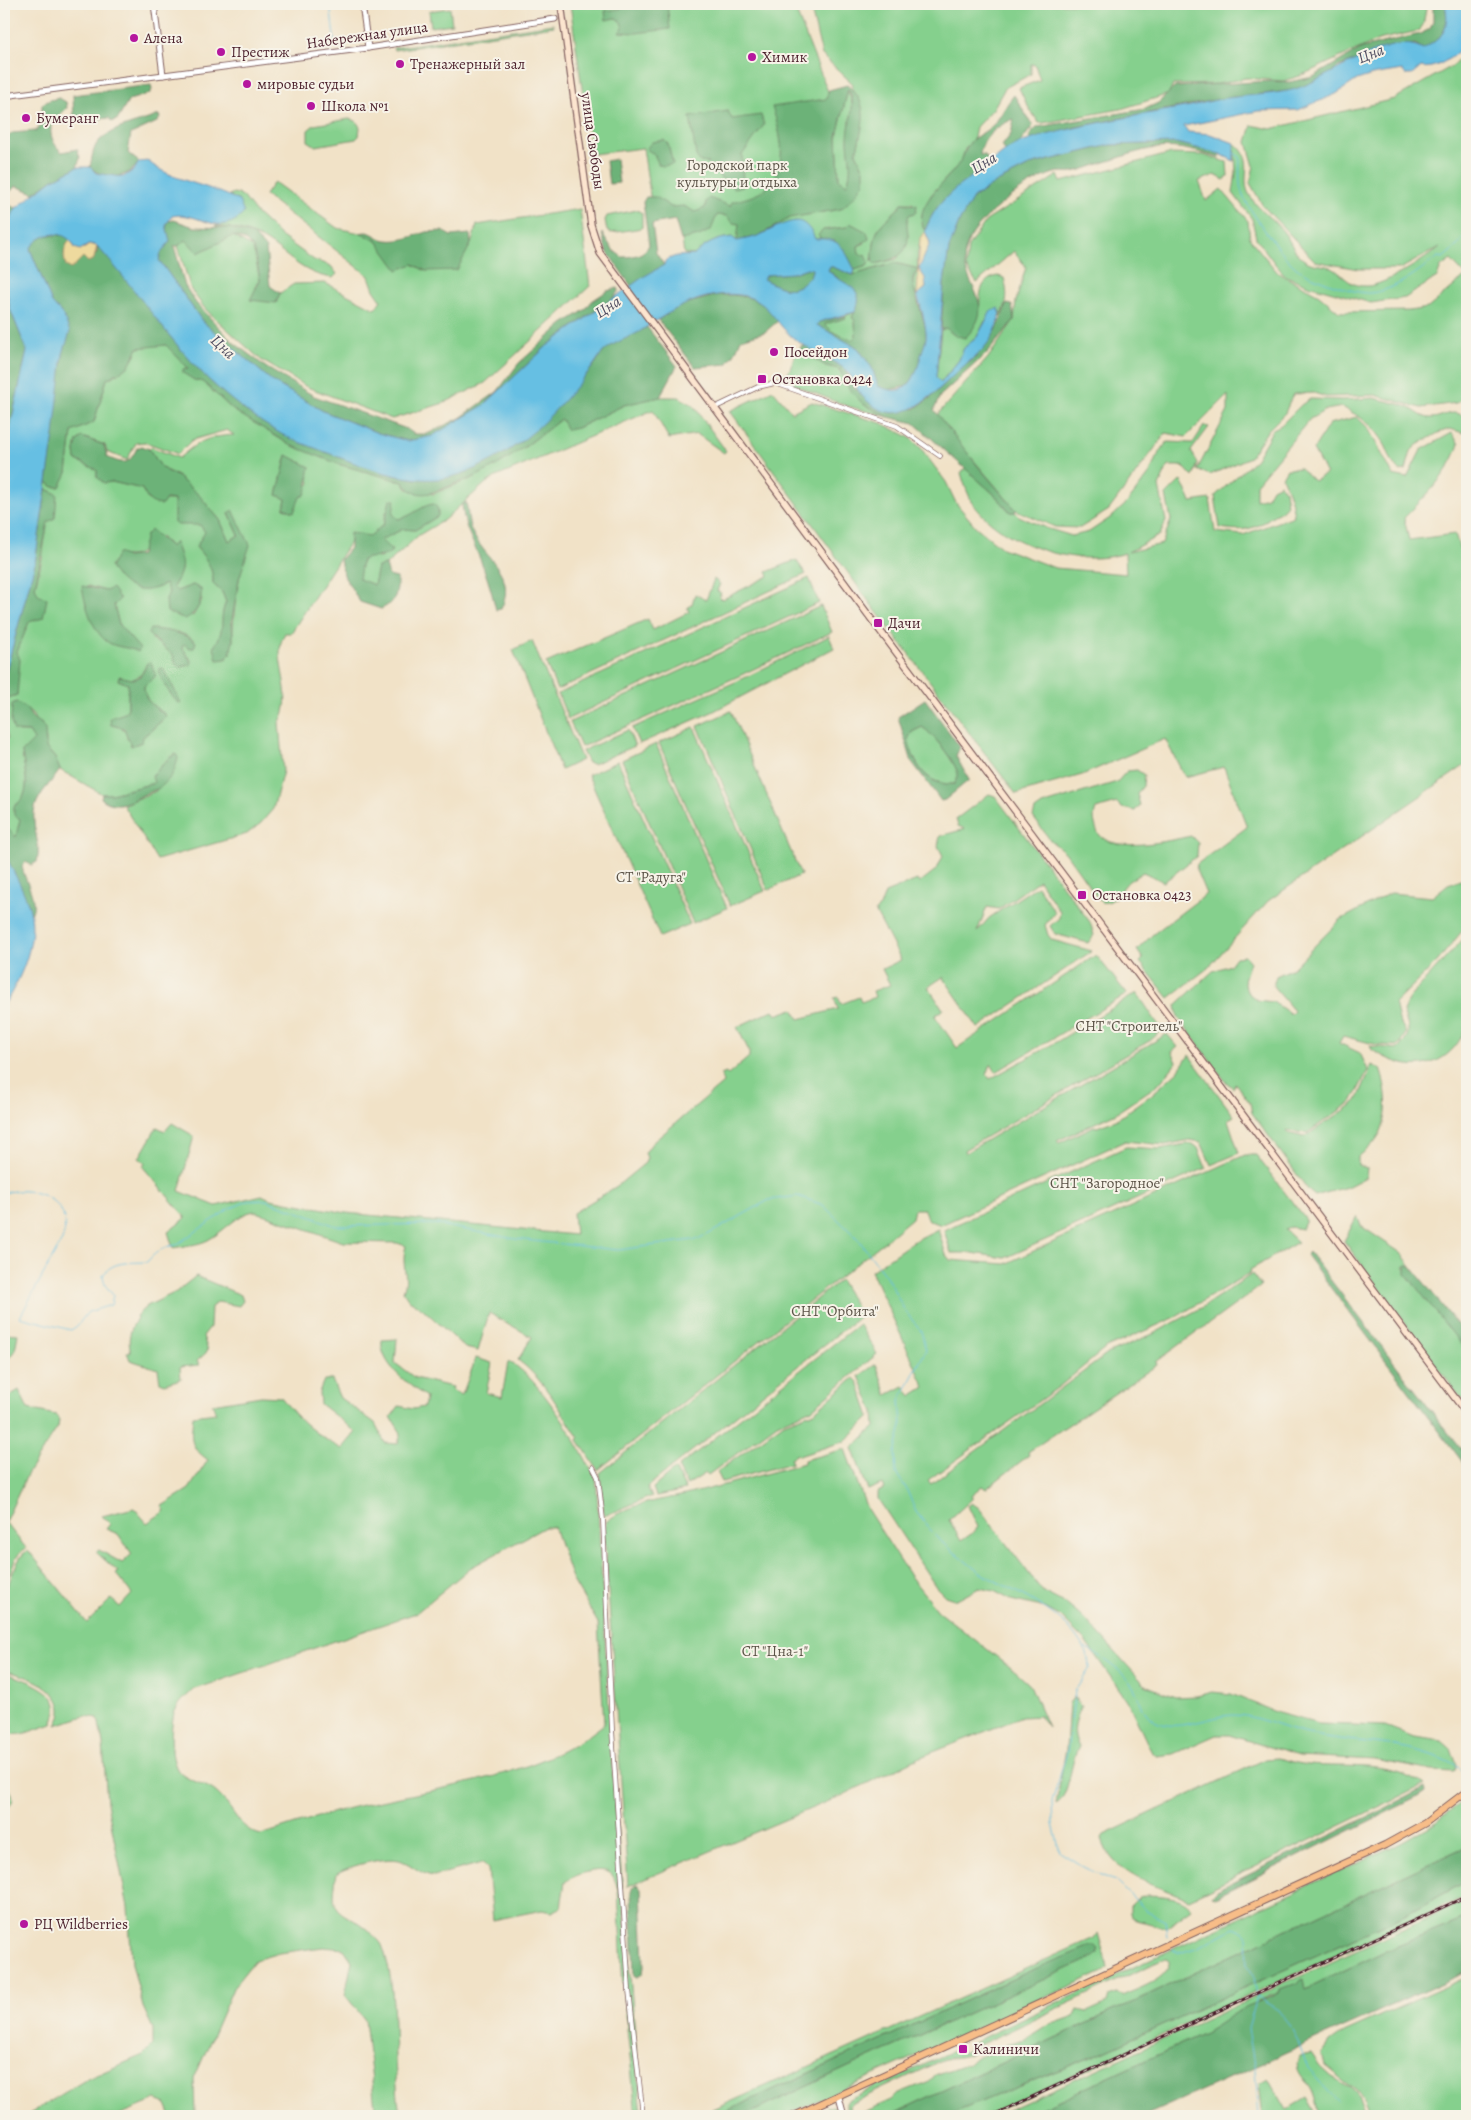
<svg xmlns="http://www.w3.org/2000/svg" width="1471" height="2120" viewBox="0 0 1471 2120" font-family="Alegreya,serif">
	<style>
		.green { fill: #85d08d; stroke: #68785c; fill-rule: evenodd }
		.forest { fill: #6cb278; stroke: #5b6852; fill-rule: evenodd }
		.sand { fill: #eeda9e; stroke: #9c7c64 }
		.water { fill: #66bfe3; stroke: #586f87; fill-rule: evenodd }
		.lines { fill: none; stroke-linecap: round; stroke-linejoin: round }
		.stream { stroke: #66bfe3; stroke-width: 1 }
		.minor-casing { stroke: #846362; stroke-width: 5.5 }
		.tertiary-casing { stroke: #846362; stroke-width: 7 }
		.secondary-casing { stroke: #846362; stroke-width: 8 }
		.primary-casing { stroke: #846362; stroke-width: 8 }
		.minor { stroke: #fff; stroke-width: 4 }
		.tertiary { stroke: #fff; stroke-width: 5 }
		.secondary { stroke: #fce5cf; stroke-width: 5.5 }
		.primary { stroke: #f7bd88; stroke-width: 6 }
		.rail-casing { stroke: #4a1f2b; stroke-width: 3 }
		.rail { stroke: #f7f3e8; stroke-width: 1; stroke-dasharray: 4; stroke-linecap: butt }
		.poi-dot { fill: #b5179e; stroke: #f7f3e8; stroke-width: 2 }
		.labels { text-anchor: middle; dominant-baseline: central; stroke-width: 4; stroke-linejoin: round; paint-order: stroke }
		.street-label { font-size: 15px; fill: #4a1f2b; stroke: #f7f3e8 }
		.poi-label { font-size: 15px; fill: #4a1f2b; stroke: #f7f3e8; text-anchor: start }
		.park-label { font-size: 15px; fill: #5c5448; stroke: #f7f3e8 }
		.water-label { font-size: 16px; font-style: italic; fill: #524f62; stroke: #f7f3e8 }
	</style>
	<rect width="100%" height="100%" fill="#f7f3e8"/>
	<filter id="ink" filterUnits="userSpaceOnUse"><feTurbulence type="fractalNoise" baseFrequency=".02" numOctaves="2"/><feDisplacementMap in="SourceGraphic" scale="10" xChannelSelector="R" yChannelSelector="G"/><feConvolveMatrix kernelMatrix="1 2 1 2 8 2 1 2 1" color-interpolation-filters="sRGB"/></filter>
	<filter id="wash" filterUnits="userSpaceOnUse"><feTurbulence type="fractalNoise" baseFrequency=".0096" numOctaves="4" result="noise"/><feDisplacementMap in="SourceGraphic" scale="20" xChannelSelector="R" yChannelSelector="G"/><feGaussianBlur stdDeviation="1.12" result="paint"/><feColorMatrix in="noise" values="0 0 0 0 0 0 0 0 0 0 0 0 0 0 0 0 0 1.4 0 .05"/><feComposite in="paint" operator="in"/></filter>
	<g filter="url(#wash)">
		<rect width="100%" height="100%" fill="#f1e2c7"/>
		<g class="green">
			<path d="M570 4H793L829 94 792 217 841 209 864 169 856 153C862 128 868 112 852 89L853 84 822 55 811 10 814 4H1427L1423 25 1418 31 1378 40 1300 76 1283 81 1246 78 1218 84 1173 85 1169 94 1121 109 1043 123H1039L1027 105 1019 88 1040 80 1035 65 1031 64V74L1005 88 993 109 976 127 974 138 965 149 961 162 931 195 922 214 921 224 925 231C915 245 917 267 919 283 919 287 917 291 917 295 910 285 913 278 918 269L895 263 853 275 855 270 867 266 869 262 866 255 859 254 858 246 865 243 847 227 823 230 818 235 822 239H815L796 221 737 241 732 237C715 239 706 244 694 255L684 254 679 219 654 222 643 148 593 154 591 151ZM902 203H913L906 221 908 237 897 259 875 264 872 261C874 248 873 233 883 223 889 216 897 212 902 203Z"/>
			<path d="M450 8 452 24 431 27 429 11Z"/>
			<path d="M553 24 554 26 394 50 393 48Z"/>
			<path d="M1467 49V396L1456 403 1421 408 1375 395 1326 397 1314 393 1293 394 1285 413 1268 430 1250 457 1210 475 1197 470 1228 411V395L1186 437 1166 433 1109 510 1080 528 1055 527 1016 510 936 416 988 358 1014 320 1016 301 1026 267 1014 251 977 283 966 267 968 247 986 221 1058 175 1061 182 1169 154 1203 155 1227 162 1228 177 1224 180 1215 175 1199 181 1206 201 1221 189 1248 221 1250 239 1278 273 1319 295 1339 312 1409 311 1428 308 1466 276 1451 260 1441 267 1437 277 1405 298 1371 303 1308 285 1286 276 1276 265 1256 238 1252 219 1233 193 1236 172 1234 143C1256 159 1241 175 1248 192 1256 210 1275 219 1285 234 1292 244 1295 255 1306 261 1314 266 1324 264 1332 268 1345 275 1348 287 1367 286 1384 286 1427 258 1440 247L1400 269H1358L1315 261 1263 206 1250 183 1254 166 1247 142 1252 125 1271 129 1394 99 1454 65Z"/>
			<path d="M848 89 853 107 850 122 851 172 847 184 839 180 837 136Z"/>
			<path d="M349 119 356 121 360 127 359 136 356 139 316 146 308 141V130L314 125Z"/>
			<path d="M274 182 337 228 360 233 377 241 385 250 426 271 471 244 477 225 580 209 590 286 485 383 444 403 392 419 307 387 261 360 206 310 191 290 178 246 186 240 233 236 253 248 260 280 255 287 276 303 280 293 294 284 325 283 375 309 381 300 374 290 369 276 265 195Z"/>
			<path d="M234 193 243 196 256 213 282 237 314 260 331 266 337 274 333 278C305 275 290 257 268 242 252 232 234 228 215 226L225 224 239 201 229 195Z"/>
			<path d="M637 210 642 213V228L611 233 607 231 605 220 607 216Z"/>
			<path d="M998 276 1004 278C1008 294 1008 302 1001 316L999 308 985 321 977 337 964 348 959 360 940 383 936 378 941 330 946 328 954 335 980 308C979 293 981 279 998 276Z"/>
			<path d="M855 312 852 317 855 321 856 336 852 340 833 332 824 324 846 318 845 316Z"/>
			<path d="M157 344 166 345 184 362 194 380 203 382 233 410 338 464 403 482 407 489 433 494 475 477 525 447 561 418 577 428 624 405 639 401 660 397H679L693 405 726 451 724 453 697 434 669 439 653 410 496 477 486 483 444 520 419 535 386 565 378 567 374 585 358 579 362 560 370 557 380 558 392 550 380 540 403 529 415 530 438 516 418 512 408 517 397 519 393 514 386 512 384 524 370 536 350 534V542L291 633H285C269 658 298 694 279 723L283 771 273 809 261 823 247 834 157 860 123 805 156 791 176 754C163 760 157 770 154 783L112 794H102L60 770 55 758 46 748V739L32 714 16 702 19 732H29L35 740 22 752C24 771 34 794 14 806L20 819 16 837 8 829 4 821V739L8 738 4 726V699L17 695V652L29 621 43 618 35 587 42 559 52 491 46 489 47 482 53 487 67 473 72 432 94 422 107 379C122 373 132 363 138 348ZM227 430 234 435C207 437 200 440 179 458L151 447 149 449 162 468 179 477 213 512 220 520 229 541 239 535 229 514 233 511 249 545C239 567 232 617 233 641L221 636C225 622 219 618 226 602L222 592 213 584C214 569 206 558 196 547L206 532 200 525 175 508 174 500H148L142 489 112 482 104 483 97 477V470L76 460 75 451 77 441 82 437 105 445 107 452 127 460 136 443 145 442 178 454 192 440ZM287 455 308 474 310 483 300 496 284 508 286 498 277 495ZM160 536 171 547 175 543C182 564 185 568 173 587L177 591 193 585 202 600 193 616 166 600 169 592 165 584 157 588 117 577 110 567 118 554C138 561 146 548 160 536ZM88 586 106 591 114 605 119 625 138 651 101 636 86 604ZM154 629C171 633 180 629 196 642L184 644 182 647 191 660C174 656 166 649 152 639ZM147 663 149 680 144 686C144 701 153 706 165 714L166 717 143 737 127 739C127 728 122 728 112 725L111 719 125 713 128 708V684L118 680 119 677C136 681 140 679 147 663Z"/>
			<path d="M800 350 826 366 839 369 851 392 863 404 888 417 844 405 792 384 788 374 797 351Z"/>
			<path d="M773 390 792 412 812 402 881 423 909 437 920 447 946 482 956 503 976 527 1002 548 1055 568 1126 574 1125 553C1077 569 1004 545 974 505 968 496 964 483 961 473L965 468 995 495 1010 512H1015L1019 516 1046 528 1072 536 1089 532 1113 516 1127 503 1150 473 1156 458 1167 442 1193 443 1204 426 1209 427 1191 451 1198 463 1193 477 1183 466H1168L1159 486 1166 521 1160 535 1128 552 1162 544 1171 520 1166 495 1181 480 1191 502 1210 499 1215 532 1243 535 1294 516 1291 499 1282 477 1287 469 1300 468 1314 481 1326 474 1313 450 1329 424 1357 417 1368 428 1393 475 1407 478 1421 450 1452 433 1459 444C1451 472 1424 498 1404 518L1409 540 1455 534 1467 571V764L1268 901 1208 968 1169 998 1140 962 1143 959 1137 950 1152 935 1206 894 1196 870 1197 864 1247 827 1224 767 1185 777 1165 739 1082 775 1016 794 873 607 730 411Z"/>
			<path d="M1374 398C1385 401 1398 403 1408 407 1414 410 1419 415 1425 417 1440 422 1449 406 1465 417L1467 428 1464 433 1450 429 1438 433 1417 445 1411 451 1406 470 1399 471C1392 464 1390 456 1386 447 1376 426 1361 417 1342 407L1326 410 1310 419 1256 484V500L1267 497 1272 488 1280 484 1285 490 1287 505C1279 515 1277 512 1268 519 1253 531 1239 531 1220 528L1215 496 1256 459 1273 429 1281 425 1301 405 1310 399 1343 400Z"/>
			<path d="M796 560 806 574 557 690 546 663 648 619 653 630 689 612 687 608 692 604 695 594 706 600 714 579 720 584 717 591 721 593 719 598 723 599 769 576 767 572Z"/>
			<path d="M809 578 819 603 568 719 558 694Z"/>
			<path d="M821 606 832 632 741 675 581 747 570 722Z"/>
			<path d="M829 636 834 648 712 712 639 744 632 728 742 679Z"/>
			<path d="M532 641 582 760 561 770 513 650Z"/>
			<path d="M731 711 801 875 768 890 698 726Z"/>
			<path d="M694 727 765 891 730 906 659 743Z"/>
			<path d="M922 727C932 733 958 764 958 776 957 779 956 781 955 784 926 786 914 764 908 739L912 732Z"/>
			<path d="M628 730 635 746 593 764 588 763 582 751Z"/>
			<path d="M656 744 727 908 693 923 622 760Z"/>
			<path d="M618 761 690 924 660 937 588 775Z"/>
			<path d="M1137 770 1144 775 1143 786 1137 794 1140 805 1135 811 1122 808 1117 803 1096 809C1093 817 1094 820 1096 828 1103 857 1172 840 1191 836L1198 843 1197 856 1164 882 1143 872C1139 875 1133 878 1129 881 1120 889 1115 905 1101 902L1065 852 1051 841 1033 817 1035 810 1042 805 1117 782 1127 771Z"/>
			<path d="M989 794 995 796 1090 922 1094 935 1088 943 1055 934 1050 926 1059 918 1060 912 1039 880 999 909 987 907 977 932 989 918 1037 886 1055 912 1045 925 1048 935 1052 940 1092 951 978 1028 943 977 928 987 943 1009 935 1016 957 1048 1096 955 1127 994 996 1072 991 1064 987 1075 990 1079 1058 1041 1137 993 1162 1030 1151 1040 964 1150 965 1153 1167 1034 1178 1047 1172 1052 1177 1062 1159 1084 1116 1113 1057 1141 1059 1143 1094 1126 1097 1127 1116 1120 1151 1095 1178 1071 1189 1055 1234 1116 1228 1120 1239 1153 1211 1165 1201 1142 1190 1140 1165 1145 1125 1141 941 1225 929 1220 923 1209H914L912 1218 880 1245 598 1470 578 1440 579 1438C561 1412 544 1379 518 1360L532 1337 489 1313 478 1351 465 1348 422 1308 409 1300 403 1291C410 1277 400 1264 406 1246L397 1243 343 1242 254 1211C237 1214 225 1231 208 1240 198 1245 184 1246 173 1248L168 1232 186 1218 143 1167 145 1163 139 1158 157 1127 165 1131 172 1123 194 1136 179 1191 216 1206 262 1195 270 1199 347 1213 575 1235 573 1213 617 1186 645 1163 647 1158 645 1153 652 1143 723 1083 721 1075 726 1073 728 1075 749 1057V1051L737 1027 773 1010 776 1015 793 1009 799 1019 838 1009 834 998 838 997 841 1004 859 997 861 1002 875 997 873 991 890 985 882 969 901 960 875 911 880 907 885 893 917 880 919 883 937 869 943 856 938 846 940 836 965 829 958 826 956 819Z"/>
			<path d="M1467 878V925L1437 962 1395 1003 1399 1020 1406 1033 1398 1046 1378 1045 1343 1036 1339 1043 1360 1053 1368 1070 1352 1102 1307 1133 1286 1131 1288 1133 1304 1137 1345 1110 1357 1101 1372 1065 1380 1069C1388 1090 1391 1121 1375 1141 1371 1147 1364 1152 1358 1157V1165L1367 1168 1366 1177 1347 1187 1315 1196 1309 1191 1252 1113 1250 1103 1235 1083 1233 1088 1226 1082 1178 1017 1176 1005 1213 971 1230 965 1236 957 1245 956 1250 962 1244 980 1247 992 1257 1000 1273 1002 1291 1014 1294 1011 1273 986 1276 976 1293 968 1340 920 1391 893 1432 897 1448 884Z"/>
			<path d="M1467 935C1467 959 1471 998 1467 1020 1461 1054 1429 1074 1396 1062 1387 1059 1379 1054 1372 1050L1370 1046 1398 1049C1411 1034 1410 1030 1403 1012L1409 998Z"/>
			<path d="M1186 1144H1193L1198 1148 1206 1168 1005 1258 972 1253H951L944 1230 1126 1147 1160 1149Z"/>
			<path d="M1245 1155H1256L1306 1220 1302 1229 1291 1227 1285 1230 1298 1242 1250 1270 1251 1272 1176 1317 1106 1348 1060 1386 928 1480 931 1484 1109 1353 1153 1334 1201 1308 1252 1274 1261 1286 1156 1362 1157 1365 1028 1452 1029 1455 986 1489 982 1486 971 1495 973 1498 949 1520 961 1541 974 1532 978 1527 968 1506 972 1503 979 1508 1043 1592 1066 1604 1088 1622 1145 1685 1175 1697 1197 1696 1212 1692 1231 1694 1278 1713 1319 1724 1385 1726 1414 1737 1442 1741 1451 1749 1457 1766 1454 1772 1432 1771 1375 1760 1299 1756 1229 1735H1216L1173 1754 1157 1756 1151 1751 1127 1700 1085 1641 1061 1617 1045 1608 1011 1600 994 1591 979 1588 957 1600 945 1596 936 1587 878 1499V1492L884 1489 882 1484 868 1490 852 1448 875 1427 874 1412 859 1376 876 1364 887 1395 904 1386 911 1396 925 1387 871 1271 914 1241 938 1229 946 1255 950 1260 1005 1264Z"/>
			<path d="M1357 1216 1361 1226 1401 1253 1411 1266 1404 1267 1467 1352V1402L1459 1396 1344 1241Z"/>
			<path d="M196 1276 241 1295 243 1301 239 1306 218 1302 211 1307 210 1327 203 1336 208 1351 197 1361 199 1365 180 1367 181 1379 164 1384 160 1382 158 1369 130 1360 127 1352 131 1353C127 1339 130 1330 137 1318L136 1316 147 1306 176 1292Z"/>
			<path d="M840 1280 855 1305 859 1317 647 1487 652 1496 604 1516 600 1473Z"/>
			<path d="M859 1324 877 1354 812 1409 777 1424 708 1475 706 1473 687 1485 678 1467Z"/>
			<path d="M4 1333 18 1334 15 1350 4 1365Z"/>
			<path d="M397 1339 395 1363 415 1378 452 1387 451 1390 462 1395 476 1358 492 1363 486 1393 502 1397 508 1362C530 1368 571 1431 582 1453 587 1461 589 1468 596 1475L612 1764 642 2116H636L623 1989 618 1890C616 1884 615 1875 608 1872 597 1867 574 1875 565 1882L561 1907 551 1912 542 1910 493 1920 488 1869 482 1863 434 1876C421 1875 413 1865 402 1861 389 1855 349 1866 337 1873 327 1922 344 1907 372 1934 375 1937 380 1941 382 1945 398 1987 392 2041 397 2086 398 2096 398 2107 401 2116H376L365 2020 345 1995 352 1961 344 1949 323 1947 279 1953 255 1960 234 1986 194 2079 195 2116H171L166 2104 156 2100 116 2116H26L87 2079 143 2055 153 2045V2029L143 2007 132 1964 128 1907 107 1803 103 1744 98 1718 85 1716 56 1725C77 1694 27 1674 4 1671V1591C13 1579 15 1558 28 1550L87 1623 111 1599 120 1607 132 1594 116 1574 118 1572 96 1552 99 1550 122 1563 132 1554 118 1534 106 1529 110 1524 102 1516 134 1508 147 1523 165 1511 162 1506 189 1489 208 1460C188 1445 191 1440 193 1416L216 1413 212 1404 261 1396 281 1397C300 1422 315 1434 342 1449L356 1432 320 1404 319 1392 324 1380H332L340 1398 375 1423 385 1443 398 1444 401 1433 391 1417 399 1406 413 1409 424 1407 426 1397C408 1384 379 1364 382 1340ZM545 1527H554L572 1579 598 1623 604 1724C534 1782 424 1788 338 1811 312 1818 287 1827 261 1835 238 1829 234 1809 218 1794 208 1784 191 1782 181 1774 169 1764 170 1728 174 1714 177 1704 186 1697 193 1690L416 1613 470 1568Z"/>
			<path d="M854 1378 858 1382 870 1417 845 1441 799 1456 797 1454 790 1458 792 1463 722 1482 717 1472 784 1423 814 1412Z"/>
			<path d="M19 1390 28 1409 56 1415 59 1420 58 1427 28 1473 5 1522 26 1548C13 1554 12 1574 4 1586V1393L6 1398Z"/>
			<path d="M845 1449 867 1509 910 1576 938 1611 1010 1667 1030 1685 1048 1727 1040 1716 1022 1717 923 1756 841 1796 628 1886 604 1529 606 1522C629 1503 658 1501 685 1495 725 1485 765 1474 804 1463V1460Z"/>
			<path d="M675 1469 686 1490 656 1496 653 1488Z"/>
			<path d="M4 1673C17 1676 54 1689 56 1705 57 1711 54 1718 52 1724L23 1734 4 1735Z"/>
			<path d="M1074 1697 1081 1707C1075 1722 1071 1732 1079 1747 1070 1761 1070 1797 1056 1804L1066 1749 1069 1703Z"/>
			<path d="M1277 1758C1287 1760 1298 1764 1308 1765 1347 1768 1391 1761 1424 1785L1189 1899C1159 1887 1109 1874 1102 1838L1104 1835 1266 1759Z"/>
			<path d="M4 1784C15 1792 16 1803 4 1811Z"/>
			<path d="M1467 1797V1846L888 2116H846V2103L849 2099 951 2052 961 2050 963 2053 970 2049 969 2046 984 2037 1402 1842 1437 1822ZM1166 1958 1169 1960C1172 1979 1136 1989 1122 1996L1116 1993 1109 1996 1107 2003 1087 2012 1078 2010 1075 2016 1044 2027 1025 2039 1007 2044 1003 2049 974 2058 968 2064 935 2076 932 2080 897 2094 891 2100 862 2113 851 2111 850 2106 852 2103 942 2060C954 2056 973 2059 979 2045Z"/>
			<path d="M1467 1881V1896L985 2116H946L1096 2055 1401 1917Z"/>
			<path d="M1148 1895C1163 1896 1183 1896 1192 1909L1166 1928 1137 1920 1130 1914V1906L1139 1897Z"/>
			<path d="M1467 1900V1918L1383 1952 1305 1989 1303 1983 1281 1990V1993L1269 1996 1203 2034 1024 2116H995Z"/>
			<path d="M1098 1933 1108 1968 1106 1970 783 2116H744L846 2068 1094 1957 1098 1953 1032 1970 716 2116H699L1094 1938Z"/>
			<path d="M1467 1977V2116H1372L1362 2095 1325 2066 1322 2054 1330 2042 1344 2032Z"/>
			<path d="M1311 2054 1320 2067 1331 2077 1350 2087 1359 2097 1367 2116H1319C1317 2108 1315 2096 1311 2089 1304 2077 1293 2071 1299 2056Z"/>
			<path d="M1268 2079 1286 2110 1306 2098 1316 2116H1263L1259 2084Z"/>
			<path d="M833 2106 839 2110 840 2116H805Z"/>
		</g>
		<g class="forest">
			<path d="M650 4H667L670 29 636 33 619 32 623 28 621 22 616 18 606 20 605 11Z"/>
			<path d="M1433 4H1445C1450 28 1444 37 1423 49L1415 44 1377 52 1338 67 1325 78 1304 87 1289 91 1226 98 1076 127 1032 141 1029 138 1031 133 1038 127 1145 109 1158 103 1175 87 1270 81 1289 82 1313 77 1362 48 1420 34 1430 29 1433 22Z"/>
			<path d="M151 85 152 90 149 94 129 100 118 119 112 122 109 118 74 122 73 95Z"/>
			<path d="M847 85C872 104 862 128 856 153L864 169V183L854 197 841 209 790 218 758 236 737 241 739 224 733 223 727 216 717 215 711 230 699 236 681 240 675 220 652 224 656 253 664 265 631 286 606 250 602 233 613 250 622 257C633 257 644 255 649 245L643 202 646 197H656L671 207 684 206 695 212 705 208 706 201 709 198 730 206 732 202C742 199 757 196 765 189 790 167 781 134 772 107L826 99 829 90ZM848 89C858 103 847 125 848 142 849 158 853 169 847 184L839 179 837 136Z"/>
			<path d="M1014 95 1033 126 1019 144 1006 152 1002 146 1011 134 1014 119C998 125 982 137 980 155H985L990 163C963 185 938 195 925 231 910 206 947 182 959 163 965 155 965 148 972 140 979 134 988 131 994 124 1002 115 1006 104 1014 95Z"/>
			<path d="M59 98 66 102 67 108C63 112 59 115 55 119 46 130 53 145 62 152L77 149 80 158 77 167 52 180 34 193 16 186 7 195C6 203 9 206 16 208L4 232V141L12 133 36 131 42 124V104L50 100Z"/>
			<path d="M728 111 732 119 761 115 764 125 742 155 743 186 734 188 721 178 709 163 700 162 696 156 690 117Z"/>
			<path d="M159 115 160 118 157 122 131 134 128 153 139 162C128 179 106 182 90 167 92 158 93 147 99 141 114 126 140 123 159 115Z"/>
			<path d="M664 140 668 144 673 164 664 166 659 165 654 154 646 149 652 142Z"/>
			<path d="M1177 143 1220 154V158C1200 153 1179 145 1157 148 1139 150 1120 158 1102 163 1093 166 1083 170 1073 172 1067 173 1060 171 1054 173 1027 181 971 221 965 251 959 285 1001 302 965 338L954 335 946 328 941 330 944 283 949 248 960 220 973 198 997 182 1033 164 1110 145Z"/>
			<path d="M616 159 619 183 609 184 606 161Z"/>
			<path d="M902 203 917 205 916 212 909 215C906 222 907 226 908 234 909 256 893 260 875 264L872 261C874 248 873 233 883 223 889 216 897 212 902 203Z"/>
			<path d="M174 220 194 227 230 228 254 235 266 249 270 286 280 293 276 303 250 300 260 280 258 269 253 248 245 240 233 236 198 253 186 240 178 246H174L185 286 196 303 233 342 267 368 314 396 407 429 414 434H427L460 418 497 392 519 363 563 324 585 310 592 301 607 291 618 288 619 290 614 297 547 346 484 405 432 436 408 441 378 433 323 411 273 382 202 321 159 260 160 253 165 249 166 226 169 221Z"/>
			<path d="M850 223 867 232 869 239 858 246 859 254 866 255 869 262 867 266 855 270 835 241 822 239 818 235 823 230 847 227Z"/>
			<path d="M426 232 442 231 451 236 470 234 471 244 457 270 426 271 413 264 398 270 377 241 360 233C372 229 376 239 386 240 399 242 414 236 426 232Z"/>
			<path d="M44 235H65L71 239 66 244 79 261 83 256 97 253V246L130 283 182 351 210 381 242 408 284 435 388 474 416 479 441 478 474 468 537 427 592 368 606 348 647 327 677 366 660 397 624 405 577 428 567 430 561 419C534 440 507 462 475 477 467 481 458 482 450 486 433 493 415 501 403 482L338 464 290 445 233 410 203 382 194 380 183 373V369L188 368 166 345 138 348 128 367 107 379 94 422 72 432 67 473 60 487H53L47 482 63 354 69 332 63 315 52 303 30 249 36 240Z"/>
			<path d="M895 263 919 269C917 272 913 276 913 279 911 286 925 319 926 332 928 346 916 376 908 386L887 390 878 386 872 368 858 348 817 325 819 322 845 316 846 318 825 324 833 332 852 340 856 336 855 321 852 317 855 312 839 279 828 270 830 266 853 275Z"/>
			<path d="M807 268H812C812 274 809 278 805 282 791 295 777 286 763 279L766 275 793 273Z"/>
			<path d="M4 279 10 309 27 351 11 423 4 473Z"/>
			<path d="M718 295C750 295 757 297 779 320L765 332 741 339 735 353 727 364 695 367 658 320 681 305Z"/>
			<path d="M1007 304 1012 305 1014 320 988 352 940 396 934 410 977 465 1016 510 1015 512H1010L995 495 914 423 888 417 863 404 851 392 839 369 826 366 800 350 801 346 810 347 844 368 855 389 914 409 930 398 959 370 975 358 998 327Z"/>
			<path d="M82 437 104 445 107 457C124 465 129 465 137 448L142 446 149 449 162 468 178 477 199 495 220 520 229 541 239 535 229 513 233 510 250 545 239 579 232 620 233 641 230 654 226 659 217 660 214 647C227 626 218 621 226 602L222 592 213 584C214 569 206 558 196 547L205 532 200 525H178L174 523V500L166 499 162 505C150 504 147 499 142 489L112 482 104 483 97 477V470L76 460 75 451 77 441Z"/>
			<path d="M287 455 310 467C307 478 310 482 305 495L300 497 294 512 284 508 286 499 277 495Z"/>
			<path d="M46 489 57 494 55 518 48 522 35 587 38 594 47 599 43 618 29 622 17 652 20 660 17 695 4 699V679L35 563Z"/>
			<path d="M390 500H395L393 514 398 519C412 517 423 504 434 504L438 509V516L415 530 403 529 381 540 392 551C382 560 374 555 362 560L359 579 374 585 378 567 386 565 389 576 397 578C398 593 395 603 381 609L360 602 345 578 340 560 350 548V533L370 536 384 524Z"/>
			<path d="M466 502C468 511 468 522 471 530 484 559 518 574 501 609L496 610C491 589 485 569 476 550 468 530 465 528 462 505Z"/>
			<path d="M151 530 171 547 175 542C183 564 185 567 173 587L177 591 193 585 201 589C202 602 198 613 185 619L167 612 166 600 169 592 165 584C141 597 126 589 110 568L118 553 127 557 141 555 146 535Z"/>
			<path d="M82 586 106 591 112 588 120 599 114 605 119 625 140 649 138 652C129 647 120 648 111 644 93 635 85 605 82 586Z"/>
			<path d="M150 629C166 630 183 632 196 642L194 648H189L184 644 182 647 191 661V665L180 667 176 665 173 655 148 634Z"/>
			<path d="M151 662 156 676 144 686C144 701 153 706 165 714L166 717 143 737 142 742 131 746 124 728 111 725 110 718 125 713 128 708V684L118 680 119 676C137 681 140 681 147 663Z"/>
			<path d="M163 668 166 673 181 703 177 702C170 694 160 680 159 669Z"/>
			<path d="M925 699 960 747 956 756 969 780 945 800 941 801 912 762 898 717ZM922 727C932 733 958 764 958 776 957 776 955 783 955 784 926 787 914 764 908 739L912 732Z"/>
			<path d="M16 702 26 708 34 720 41 723 45 730 46 748 55 758 60 770C51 783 40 792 35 807 30 825 42 844 37 862L31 865 25 862 22 866C24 880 39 901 31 914L4 852V821L8 829 16 837 20 819 14 815V806C34 794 24 771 22 752L34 740 29 732 14 731 11 722 12 704Z"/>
			<path d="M176 754 178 758C176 766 174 774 168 780 159 791 152 790 141 796 129 803 113 809 101 798L102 794H112L154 783 152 776 169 758Z"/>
			<path d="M1309 1252 1467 1457V1468L1321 1275 1306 1255Z"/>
			<path d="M1406 1265 1411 1266 1467 1337V1352L1406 1274Z"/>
			<path d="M1424 1788 1425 1792 1416 1798 1215 1897 1211 1896 1215 1891 1386 1808Z"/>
			<path d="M1467 1846V1881L1401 1917 1096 2055 946 2116H888Z"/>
			<path d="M637 1884 641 1889 644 1966 643 1974 637 1977 634 1976 631 1893 633 1887Z"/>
			<path d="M1467 1918V1972L1144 2116H1024L1203 2034 1245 2007 1281 1993V1990L1297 1984 1300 1980 1303 1979 1305 1989 1383 1952Z"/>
			<path d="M1090 1946H1095L1098 1949V1953L1094 1957 846 2068 744 2116H716L1032 1970Z"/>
		</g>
		<g class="sand">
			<path d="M925 231 930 243 926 288 917 295 920 238Z"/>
			<path d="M71 239 75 248H85L90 244 97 246 94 259 88 262 83 257 71 269 66 266C63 256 63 247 71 239Z"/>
		</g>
		<g class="water">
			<path d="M1445 4H1465C1466 15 1469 29 1466 40 1461 54 1435 71 1421 67L1412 75H1406L1402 70 1372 75 1357 80 1336 94 1298 110 1258 111 1184 126 1188 132 1210 134 1234 143V161L1220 154 1177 143 1110 145 1033 164 997 182 973 198 960 220 949 248 944 283 936 378 941 383 959 360 964 348 977 337 991 311 999 308C1003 327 985 350 970 361 940 384 905 438 865 399 855 390 853 374 842 367 823 354 798 346 784 329 770 313 764 299 740 295 701 290 669 312 639 332 629 338 617 341 608 348 600 353 596 363 590 370 567 397 542 429 512 448 492 462 462 477 438 479 397 482 358 464 320 450 308 445 294 441 283 435 256 420 230 400 208 379 167 338 136 289 97 246L90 244 80 250 75 248C66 227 40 232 30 249L52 303 63 315 70 332 63 354 54 435 35 563 4 679V473L11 423 27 351 10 309 4 279V229L16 208 52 180 77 167H90L96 173 123 177 134 170 139 162 148 161C170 181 212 185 239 201L244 213C219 240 199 210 172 216L166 225 170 241 161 253 159 260 202 321 273 382 323 411 378 433 408 441 432 436 484 405 547 346 643 277 664 265 665 261C679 253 680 257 694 255 706 244 715 239 732 237L737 241C744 239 753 238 760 235 771 230 784 222 796 221 805 220 813 233 815 239 842 237 844 250 855 270L853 275 830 266 828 270C840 285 868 285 855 312L819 322 817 325 858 348 872 368 878 386C907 399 915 380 921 355 923 348 927 340 926 333 925 321 921 307 917 295L926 288 925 278 919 269 930 243 925 231C936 201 955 188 980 171 993 162 1005 149 1020 143 1071 126 1125 118 1179 108 1195 106 1211 100 1227 98 1247 95 1267 95 1287 91 1323 85 1389 28 1423 49 1444 37 1450 28 1445 4ZM807 268 812 269C812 274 809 278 804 282 791 295 777 286 763 279L766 275 793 273Z"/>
			<path d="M4 852C12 870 28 896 31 915 36 946 20 980 4 1005Z"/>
		</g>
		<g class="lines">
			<g class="stream">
				<path d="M330 4 335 44"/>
				<path d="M1234 153 1240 157C1240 168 1238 185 1243 195 1248 209 1286 262 1298 269 1312 278 1354 294 1370 293 1395 291 1418 271 1438 257L1443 258 1457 246 1467 233"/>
				<path d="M4 1193C35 1184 76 1202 62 1240L20 1317 71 1330 77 1326 88 1312 111 1305 113 1295 105 1285 103 1276C111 1260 131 1263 147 1262 154 1253 164 1246 176 1245L229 1209 248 1201 266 1200 336 1226 435 1224 515 1239 618 1250 700 1239 769 1200 798 1196 823 1205 858 1239 886 1276 905 1311 921 1331 926 1350 900 1400 902 1426 895 1453 896 1473 906 1488 916 1512 938 1539 979 1572C1017 1594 1083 1618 1090 1668L1075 1691 1067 1753 1052 1801 1053 1824 1060 1852 1085 1868 1117 1882 1146 1910 1165 1920 1167 1937"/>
				<path d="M1083 1647C1100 1656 1117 1666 1129 1681 1140 1693 1141 1717 1159 1723 1182 1731 1209 1716 1233 1715 1257 1715 1280 1728 1303 1733 1358 1745 1419 1739 1467 1773"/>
				<path d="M1173 1950 1179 1953 1199 1947 1234 1928 1244 1932 1247 1936 1248 1965 1254 1977 1257 1997 1248 2028 1255 2070 1259 2116"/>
				<path d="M1257 1997 1278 2010 1289 2024 1298 2041 1308 2069 1338 2102"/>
			</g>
		</g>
	</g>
	<g filter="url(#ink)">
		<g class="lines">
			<g class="minor-casing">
				<g id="minor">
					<path d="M714 408 758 387 775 383 897 426 940 456"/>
					<path d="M593 1467 598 1477 603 1520 612 1729 629 1990 643 2116"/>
				</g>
			</g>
			<g class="tertiary-casing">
				<g id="tertiary">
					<path d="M154 4 163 75"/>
					<path d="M362 4 368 48"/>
					<path d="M4 96 368 48 555 19"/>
					<path d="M839 2097 844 2116"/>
				</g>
			</g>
			<g class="secondary-casing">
				<path id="secondary" d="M561 4 591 225 600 253 878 628 1467 1414"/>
			</g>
			<g class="primary-casing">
				<path id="primary" d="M794 2116 1385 1845 1425 1823 1467 1791"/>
			</g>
			<use href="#minor" class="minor"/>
			<use href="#tertiary" class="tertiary"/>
			<use href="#secondary" class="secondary"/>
			<use href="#primary" class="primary"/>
			<g class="rail-casing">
				<path id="rail" d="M991 2116 1467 1896"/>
			</g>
			<use href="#rail" class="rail"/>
		</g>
	</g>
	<g class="poi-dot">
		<circle cx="134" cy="38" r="5"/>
		<circle cx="221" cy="52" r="5"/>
		<circle cx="752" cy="57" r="5"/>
		<circle cx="400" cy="64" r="5"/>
		<circle cx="247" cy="84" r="5"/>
		<circle cx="311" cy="106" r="5"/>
		<circle cx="26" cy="118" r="5"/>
		<circle cx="774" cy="352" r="5"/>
		<rect x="757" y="374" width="10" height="10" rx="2.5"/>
		<rect x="873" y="618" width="10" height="10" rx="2.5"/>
		<rect x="1077" y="890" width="10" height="10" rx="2.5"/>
		<circle cx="24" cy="1924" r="5"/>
		<rect x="958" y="2044" width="10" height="10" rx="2.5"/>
	</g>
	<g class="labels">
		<g class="street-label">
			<text transform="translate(367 35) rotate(-8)">Набережная улица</text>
			<text transform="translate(593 141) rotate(82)">улица Свободы</text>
		</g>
		<g class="poi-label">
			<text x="144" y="38">Алена</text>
			<text x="231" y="52">Престиж</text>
			<text x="762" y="57">Химик</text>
			<text x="410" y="64">Тренажерный зал</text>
			<text x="257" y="84">мировые судьи</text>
			<text x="321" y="106">Школа №1</text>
			<text x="36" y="118">Бумеранг</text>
			<text x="784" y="352">Посейдон</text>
			<text x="772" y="379">Остановка 0424</text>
			<text x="888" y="623">Дачи</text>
			<text x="1092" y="895">Остановка 0423</text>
			<text x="34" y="1924">РЦ Wildberries</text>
			<text x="973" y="2049">Калиничи</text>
		</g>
		<g class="park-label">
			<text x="737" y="165">Городской парк<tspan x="737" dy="17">культуры и отдыха</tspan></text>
			<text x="651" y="877">СТ "Радуга"</text>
			<text x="1129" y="1026">CНТ "Строитель"</text>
			<text x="1107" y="1183">СНТ "Загородное"</text>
			<text x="835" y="1311">CНТ "Орбита"</text>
			<text x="775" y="1651">СТ "Цна-1"</text>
		</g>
		<g class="water-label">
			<text transform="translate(1371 54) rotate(-22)">Цна</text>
			<text transform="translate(984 163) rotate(-31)">Цна</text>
			<text transform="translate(608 307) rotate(-33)">Цна</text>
			<text transform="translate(223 347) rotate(43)">Цна</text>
		</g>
	</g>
	<rect width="1471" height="2120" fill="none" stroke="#f7f3e8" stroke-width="20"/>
</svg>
